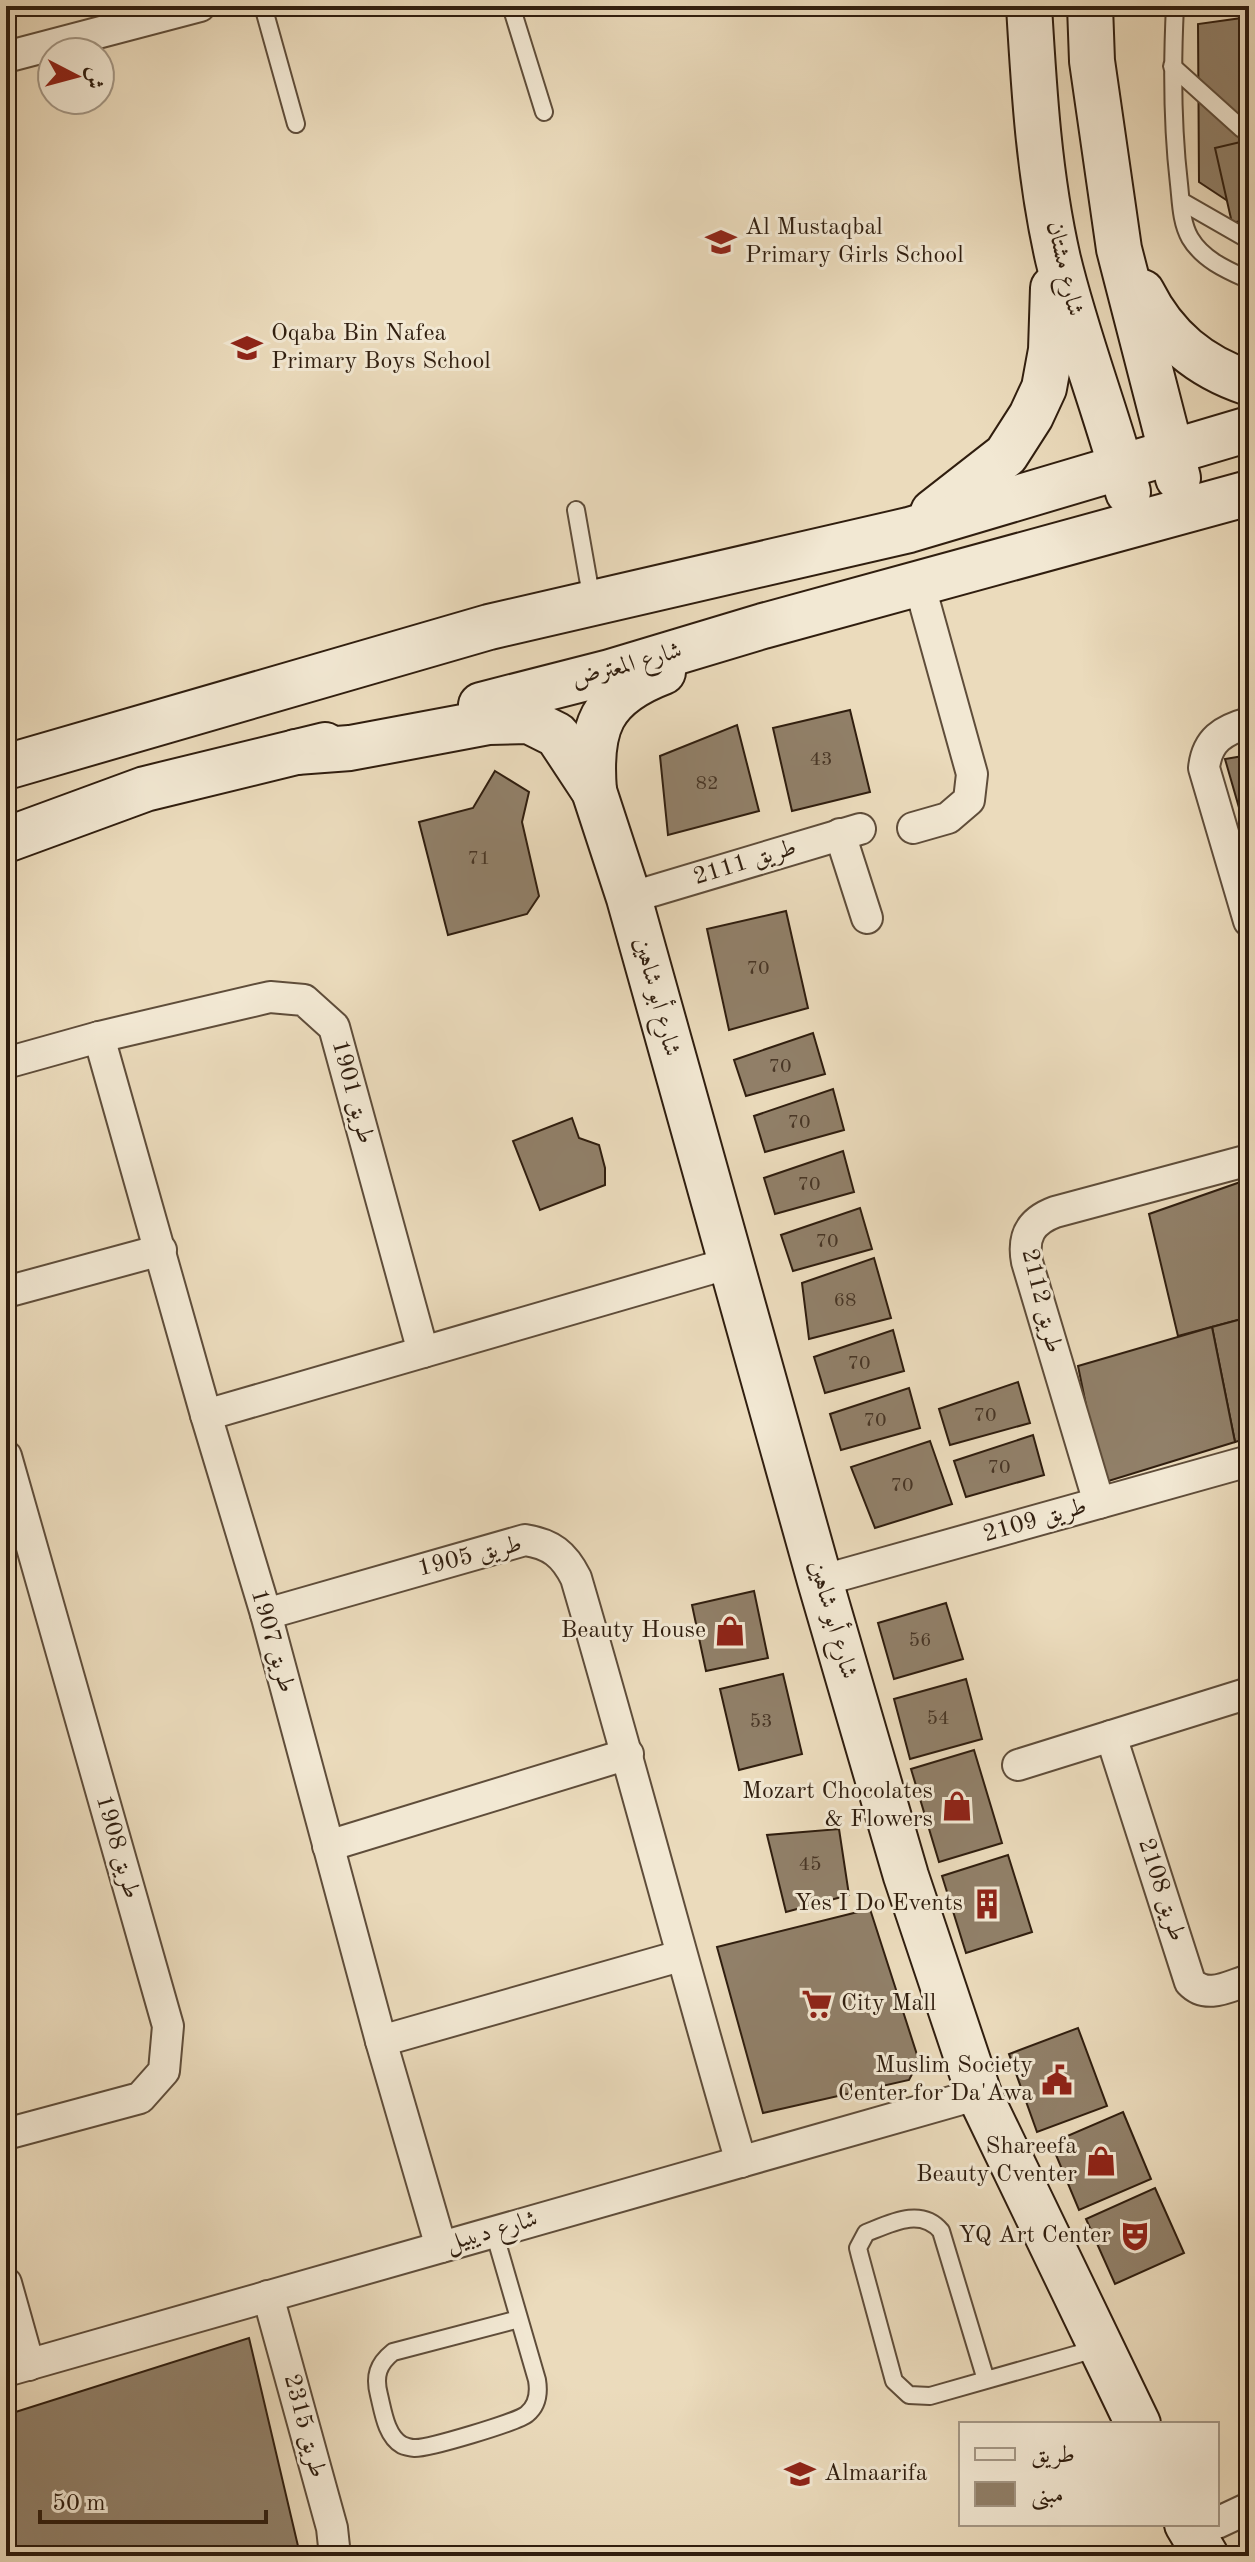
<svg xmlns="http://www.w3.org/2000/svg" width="1255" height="2562" viewBox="0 0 1255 2562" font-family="'Old Standard TT',Amiri,serif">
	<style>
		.building { fill: #918069; stroke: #301e0f; stroke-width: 2 }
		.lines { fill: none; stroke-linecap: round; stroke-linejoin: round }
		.lane-casing { stroke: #5f4d3a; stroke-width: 20 }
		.street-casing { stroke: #5f4d3a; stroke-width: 34 }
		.secondary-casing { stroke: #301e0f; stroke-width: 48 }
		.lane { stroke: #f2e8d3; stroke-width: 16 }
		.street { stroke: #f2e8d3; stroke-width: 30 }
		.secondary { stroke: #f2e8d3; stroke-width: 44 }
		.labels { text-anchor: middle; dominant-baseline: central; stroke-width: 6; stroke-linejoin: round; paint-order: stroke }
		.number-label { font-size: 20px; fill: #483626 }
		.poi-label { font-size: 24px; fill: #301e0f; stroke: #f2e8d3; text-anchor: end }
		.street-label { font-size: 24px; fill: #301e0f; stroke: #f2e8d3 }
	</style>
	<rect width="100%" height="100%" fill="#ebdbbc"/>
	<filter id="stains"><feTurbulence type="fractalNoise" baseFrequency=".0025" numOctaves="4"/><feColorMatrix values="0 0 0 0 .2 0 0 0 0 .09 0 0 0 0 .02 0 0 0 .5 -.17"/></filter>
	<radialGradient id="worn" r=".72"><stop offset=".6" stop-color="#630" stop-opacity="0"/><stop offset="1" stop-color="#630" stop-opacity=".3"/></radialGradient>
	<g class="building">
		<path d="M6 6 13 29 6 30Z"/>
		<path d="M1249 17V215L1199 182 1198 24Z"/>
		<path d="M1249 140V219L1232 223 1215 148Z"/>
		<path d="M850 710 870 792 792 811 773 728Z"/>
		<path d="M737 725 759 811 668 835 660 756Z"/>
		<path d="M1249 755V831L1246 832 1225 759Z"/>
		<path d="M495 771 529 792 522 822 539 896 527 914 448 935 419 822 473 808Z"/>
		<path d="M786 911 808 1008 729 1030 707 929Z"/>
		<path d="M813 1033 825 1074 746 1096 734 1060Z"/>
		<path d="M833 1089 844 1130 765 1152 754 1116Z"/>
		<path d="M572 1118 579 1138 599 1145 605 1168V1185L540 1210 513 1141Z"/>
		<path d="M843 1151 854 1192 775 1214 764 1178Z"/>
		<path d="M1249 1179V1317L1178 1336 1149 1214Z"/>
		<path d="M860 1208 872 1249 793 1271 781 1235Z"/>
		<path d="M874 1258 891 1318 809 1339 802 1283Z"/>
		<path d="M1249 1317V1438L1235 1442 1212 1327Z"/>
		<path d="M1212 1327 1235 1442 1102 1483 1078 1366Z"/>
		<path d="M893 1330 904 1371 825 1393 814 1357Z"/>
		<path d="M1018 1382 1030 1423 950 1445 939 1409Z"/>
		<path d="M909 1388 920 1428 841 1450 830 1414Z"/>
		<path d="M1033 1435 1044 1475 966 1497 954 1461Z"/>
		<path d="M930 1441 952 1504 875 1528 851 1467Z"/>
		<path d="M754 1591 768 1658 706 1671 692 1605Z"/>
		<path d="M946 1603 963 1659 894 1679 878 1623Z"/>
		<path d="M783 1674 802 1754 739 1770 720 1689Z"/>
		<path d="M966 1679 982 1739 910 1759 894 1699Z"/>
		<path d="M974 1750 1002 1843 939 1862 911 1769Z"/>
		<path d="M839 1829 849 1895 786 1912 767 1835Z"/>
		<path d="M1008 1855 1032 1932 966 1953 942 1876Z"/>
		<path d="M870 1909 919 2061 909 2080 763 2113 717 1947Z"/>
		<path d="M1078 2028 1107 2106 1037 2132 1009 2054Z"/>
		<path d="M1123 2112 1151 2179 1079 2210 1051 2143Z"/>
		<path d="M1155 2188 1184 2253 1115 2284 1086 2219Z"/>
		<path d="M249 2338 298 2546 270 2556H6V2415Z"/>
	</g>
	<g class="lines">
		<g class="lane-casing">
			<g id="lane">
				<path d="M263 6 296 124"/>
				<path d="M511 6 544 112"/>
				<path d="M1175 6C1172 66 1172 124 1179 184 1181 202 1181 222 1190 238 1203 260 1227 270 1249 280"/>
				<path d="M1172 66 1242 129"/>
				<path d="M1181 201 1249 240"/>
				<path d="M576 510 592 601"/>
				<path d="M494 2232 537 2380C539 2392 538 2405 527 2414 518 2422 427 2449 414 2448 411 2448 404 2446 402 2445 386 2436 383 2411 379 2395 374 2376 378 2364 393 2352L519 2319"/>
				<path d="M986 2380 941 2231C921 2207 891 2223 866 2233L858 2248 860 2256 894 2381 909 2395 930 2396 1099 2348"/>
			</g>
		</g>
		<g class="street-casing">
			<g id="street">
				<path d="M6 57 200 6"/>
				<path d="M1249 723C1223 730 1207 740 1204 768L1249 921"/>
				<path d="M913 828 948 818 969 800 972 774 919 583"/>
				<path d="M840 834 867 918"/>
				<path d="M629 898 860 829"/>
				<path d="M99 1037 206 1415 266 1614 381 2041 441 2247"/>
				<path d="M6 1063 99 1037 270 997 304 1000 334 1027 423 1352"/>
				<path d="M6 1292 161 1250"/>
				<path d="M206 1415 730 1263"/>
				<path d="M6 1456 168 2026 164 2071 140 2098 6 2134"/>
				<path d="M1099 1503 1027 1262C1022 1236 1031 1221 1055 1212L1249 1160"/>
				<path d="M820 1581 1249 1461"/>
				<path d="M266 1614 525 1540C551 1544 564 1554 576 1578 633 1772 684 1968 741 2162"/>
				<path d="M1111 1736 1190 1982C1207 2000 1229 1986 1249 1980"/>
				<path d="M1018 1765 1249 1693"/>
				<path d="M328 1846 628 1754"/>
				<path d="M381 2041 680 1956"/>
				<path d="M6 2283 29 2365"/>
				<path d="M268 2296 332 2528 335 2556"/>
				<path d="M6 2371 979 2094"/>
				<path d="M1217 2523 1249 2508"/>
			</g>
		</g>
		<g class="secondary-casing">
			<g id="secondary">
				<path d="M1029 6C1034 91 1039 176 1058 259 1077 338 1107 414 1128 492"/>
				<path d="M1090 6 1092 61 1119 249 1178 478"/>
				<path d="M1142 292C1165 338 1200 367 1249 383"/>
				<path d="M933 512 1006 455 1031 416 1044 388 1051 350 1053 288"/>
				<path d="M481 705 610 672 763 626 1249 493"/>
				<path d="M296 752 350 748 489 722 529 721 557 735 594 791 629 898 820 1581 906 1876 979 2094 1138 2424"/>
				<path d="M6 767 489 627 909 530 1249 429"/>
				<path d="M594 791C589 728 600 696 663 672"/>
				<path d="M6 840 145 789 325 745"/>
				<path d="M1187 2524 1206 2556"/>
			</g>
		</g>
		<use href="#lane" class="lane"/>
		<use href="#street" class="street"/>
		<use href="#secondary" class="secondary"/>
	</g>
	<defs>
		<g id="school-bare" transform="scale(2.4)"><path d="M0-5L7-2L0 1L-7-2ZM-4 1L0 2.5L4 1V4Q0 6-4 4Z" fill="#8f2418" stroke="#f2e8d3" stroke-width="2.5" paint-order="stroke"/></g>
		<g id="shop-bare" transform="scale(2.4)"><path d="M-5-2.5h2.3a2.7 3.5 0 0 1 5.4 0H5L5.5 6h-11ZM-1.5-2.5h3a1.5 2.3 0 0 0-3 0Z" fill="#8f2418" stroke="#f2e8d3" stroke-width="2.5" paint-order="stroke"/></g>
		<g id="building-bare" transform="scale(2.4)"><path d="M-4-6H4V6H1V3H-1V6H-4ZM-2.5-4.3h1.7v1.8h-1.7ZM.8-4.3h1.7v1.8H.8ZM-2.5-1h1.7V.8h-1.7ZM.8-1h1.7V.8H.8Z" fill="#8f2418" stroke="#f2e8d3" stroke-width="2.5" paint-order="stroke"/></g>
		<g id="supermarket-bare" transform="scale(2.4)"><path d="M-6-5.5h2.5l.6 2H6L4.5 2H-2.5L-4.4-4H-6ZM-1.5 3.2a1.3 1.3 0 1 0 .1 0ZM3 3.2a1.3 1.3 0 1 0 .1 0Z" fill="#8f2418" stroke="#f2e8d3" stroke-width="2.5" paint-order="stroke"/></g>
		<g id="civic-bare" transform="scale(2.4)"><path d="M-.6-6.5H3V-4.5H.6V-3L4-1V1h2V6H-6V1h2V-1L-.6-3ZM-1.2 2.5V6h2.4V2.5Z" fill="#8f2418" stroke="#f2e8d3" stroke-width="2.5" paint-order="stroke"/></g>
		<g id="theatre-bare" transform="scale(2.4)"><path d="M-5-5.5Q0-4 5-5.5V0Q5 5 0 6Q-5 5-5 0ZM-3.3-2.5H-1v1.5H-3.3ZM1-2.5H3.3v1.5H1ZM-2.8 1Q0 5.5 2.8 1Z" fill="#8f2418" stroke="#f2e8d3" stroke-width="2.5" paint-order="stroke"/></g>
		<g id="university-bare" transform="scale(2.4)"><path d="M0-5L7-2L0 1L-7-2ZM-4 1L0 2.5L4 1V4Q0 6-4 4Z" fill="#8f2418" stroke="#f2e8d3" stroke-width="2.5" paint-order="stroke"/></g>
	</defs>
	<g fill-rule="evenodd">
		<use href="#school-bare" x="721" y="242"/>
		<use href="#school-bare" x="247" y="348"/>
		<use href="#shop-bare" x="730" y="1631"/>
		<use href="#shop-bare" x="957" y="1806"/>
		<use href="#building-bare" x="987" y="1904"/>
		<use href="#supermarket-bare" x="817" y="2004"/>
		<use href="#civic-bare" x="1057" y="2080"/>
		<use href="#shop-bare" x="1101" y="2161"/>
		<use href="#theatre-bare" x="1135" y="2236"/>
		<use href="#university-bare" x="800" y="2474"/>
	</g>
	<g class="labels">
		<g class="number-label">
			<text x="821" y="760">43</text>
			<text x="707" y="784">82</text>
			<text x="479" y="859">71</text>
			<text x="758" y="969">70</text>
			<text x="780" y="1067">70</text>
			<text x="799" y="1123">70</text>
			<text x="809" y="1185">70</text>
			<text x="827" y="1242">70</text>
			<text x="845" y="1301">68</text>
			<text x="859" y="1364">70</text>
			<text x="985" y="1416">70</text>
			<text x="875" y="1421">70</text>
			<text x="999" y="1468">70</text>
			<text x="902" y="1486">70</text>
			<text x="920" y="1641">56</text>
			<text x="938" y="1719">54</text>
			<text x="761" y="1722">53</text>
			<text x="810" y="1865">45</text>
		</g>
		<g class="poi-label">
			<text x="745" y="228" text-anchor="start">Al Mustaqbal<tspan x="745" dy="28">Primary Girls School</tspan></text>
			<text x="271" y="334" text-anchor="start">Oqaba Bin Nafea<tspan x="271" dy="28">Primary Boys School</tspan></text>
			<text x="706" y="1631">Beauty House</text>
			<text x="933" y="1792">Mozart Chocolates<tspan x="933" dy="28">&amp; Flowers</tspan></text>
			<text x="963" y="1904">Yes I Do Events</text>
			<text x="841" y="2004" text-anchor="start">City Mall</text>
			<text x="1033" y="2066">Muslim Society<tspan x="1033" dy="28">Center for Da'Awa</tspan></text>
			<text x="1077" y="2147">Shareefa<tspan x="1077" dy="28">Beauty Cventer</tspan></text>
			<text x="1111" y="2236">YQ Art Center</text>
			<text x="824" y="2474" text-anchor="start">Almaarifa</text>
		</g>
		<g class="street-label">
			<text transform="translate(1064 269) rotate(77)">شارع مشتان</text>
			<text transform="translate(627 666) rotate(-16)">شارع المعترض</text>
			<text transform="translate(745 863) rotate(-17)">طريق 2111</text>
			<text transform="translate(656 997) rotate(75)">شارع أبو شاهين</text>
			<text transform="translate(352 1092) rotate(75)">طريق 1901</text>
			<text transform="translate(1041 1301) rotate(76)">طريق 2112</text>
			<text transform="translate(1035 1521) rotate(-16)">طريق 2109</text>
			<text transform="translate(470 1557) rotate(-14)">طريق 1905</text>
			<text transform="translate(832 1620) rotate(74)">شارع أبو شاهين</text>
			<text transform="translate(272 1641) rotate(74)">طريق 1907</text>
			<text transform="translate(117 1847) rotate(74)">طريق 1908</text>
			<text transform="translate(1161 1890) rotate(72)">طريق 2108</text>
			<text transform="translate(492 2232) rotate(-16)">شارع ديبيل</text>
			<text transform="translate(304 2426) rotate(75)">طريق 2315</text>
		</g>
	</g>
	<rect width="1255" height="2562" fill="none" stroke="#ebdbbc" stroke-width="32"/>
	<rect x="8" y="8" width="1239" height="2546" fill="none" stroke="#301e0f" stroke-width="4"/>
	<rect x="16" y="16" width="1223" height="2530" fill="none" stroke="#301e0f" stroke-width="2"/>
	<rect x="959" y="2422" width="260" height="104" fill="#f2e8d3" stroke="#a49785" stroke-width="2"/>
	<rect x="975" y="2448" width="40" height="12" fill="#f2e8d3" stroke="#a49785" stroke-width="2"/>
	<text x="1031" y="2462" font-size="24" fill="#301e0f">طريق</text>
	<rect x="975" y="2482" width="40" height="24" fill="#918069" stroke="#a49785" stroke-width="2"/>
	<text x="1031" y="2502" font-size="24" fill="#301e0f">مبنى</text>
	<g transform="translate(76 76) rotate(96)"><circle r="38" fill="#f2e8d3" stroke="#a49785" stroke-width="2"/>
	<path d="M0-6L14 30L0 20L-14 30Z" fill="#8f2418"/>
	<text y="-12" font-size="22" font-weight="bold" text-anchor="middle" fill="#301e0f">ش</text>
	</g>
	<path d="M40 2510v12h226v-12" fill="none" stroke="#301e0f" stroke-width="4"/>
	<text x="52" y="2510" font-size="24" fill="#301e0f" stroke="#f2e8d3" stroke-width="6" paint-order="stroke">50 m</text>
	<rect width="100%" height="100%" filter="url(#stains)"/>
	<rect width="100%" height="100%" fill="url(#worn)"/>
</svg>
